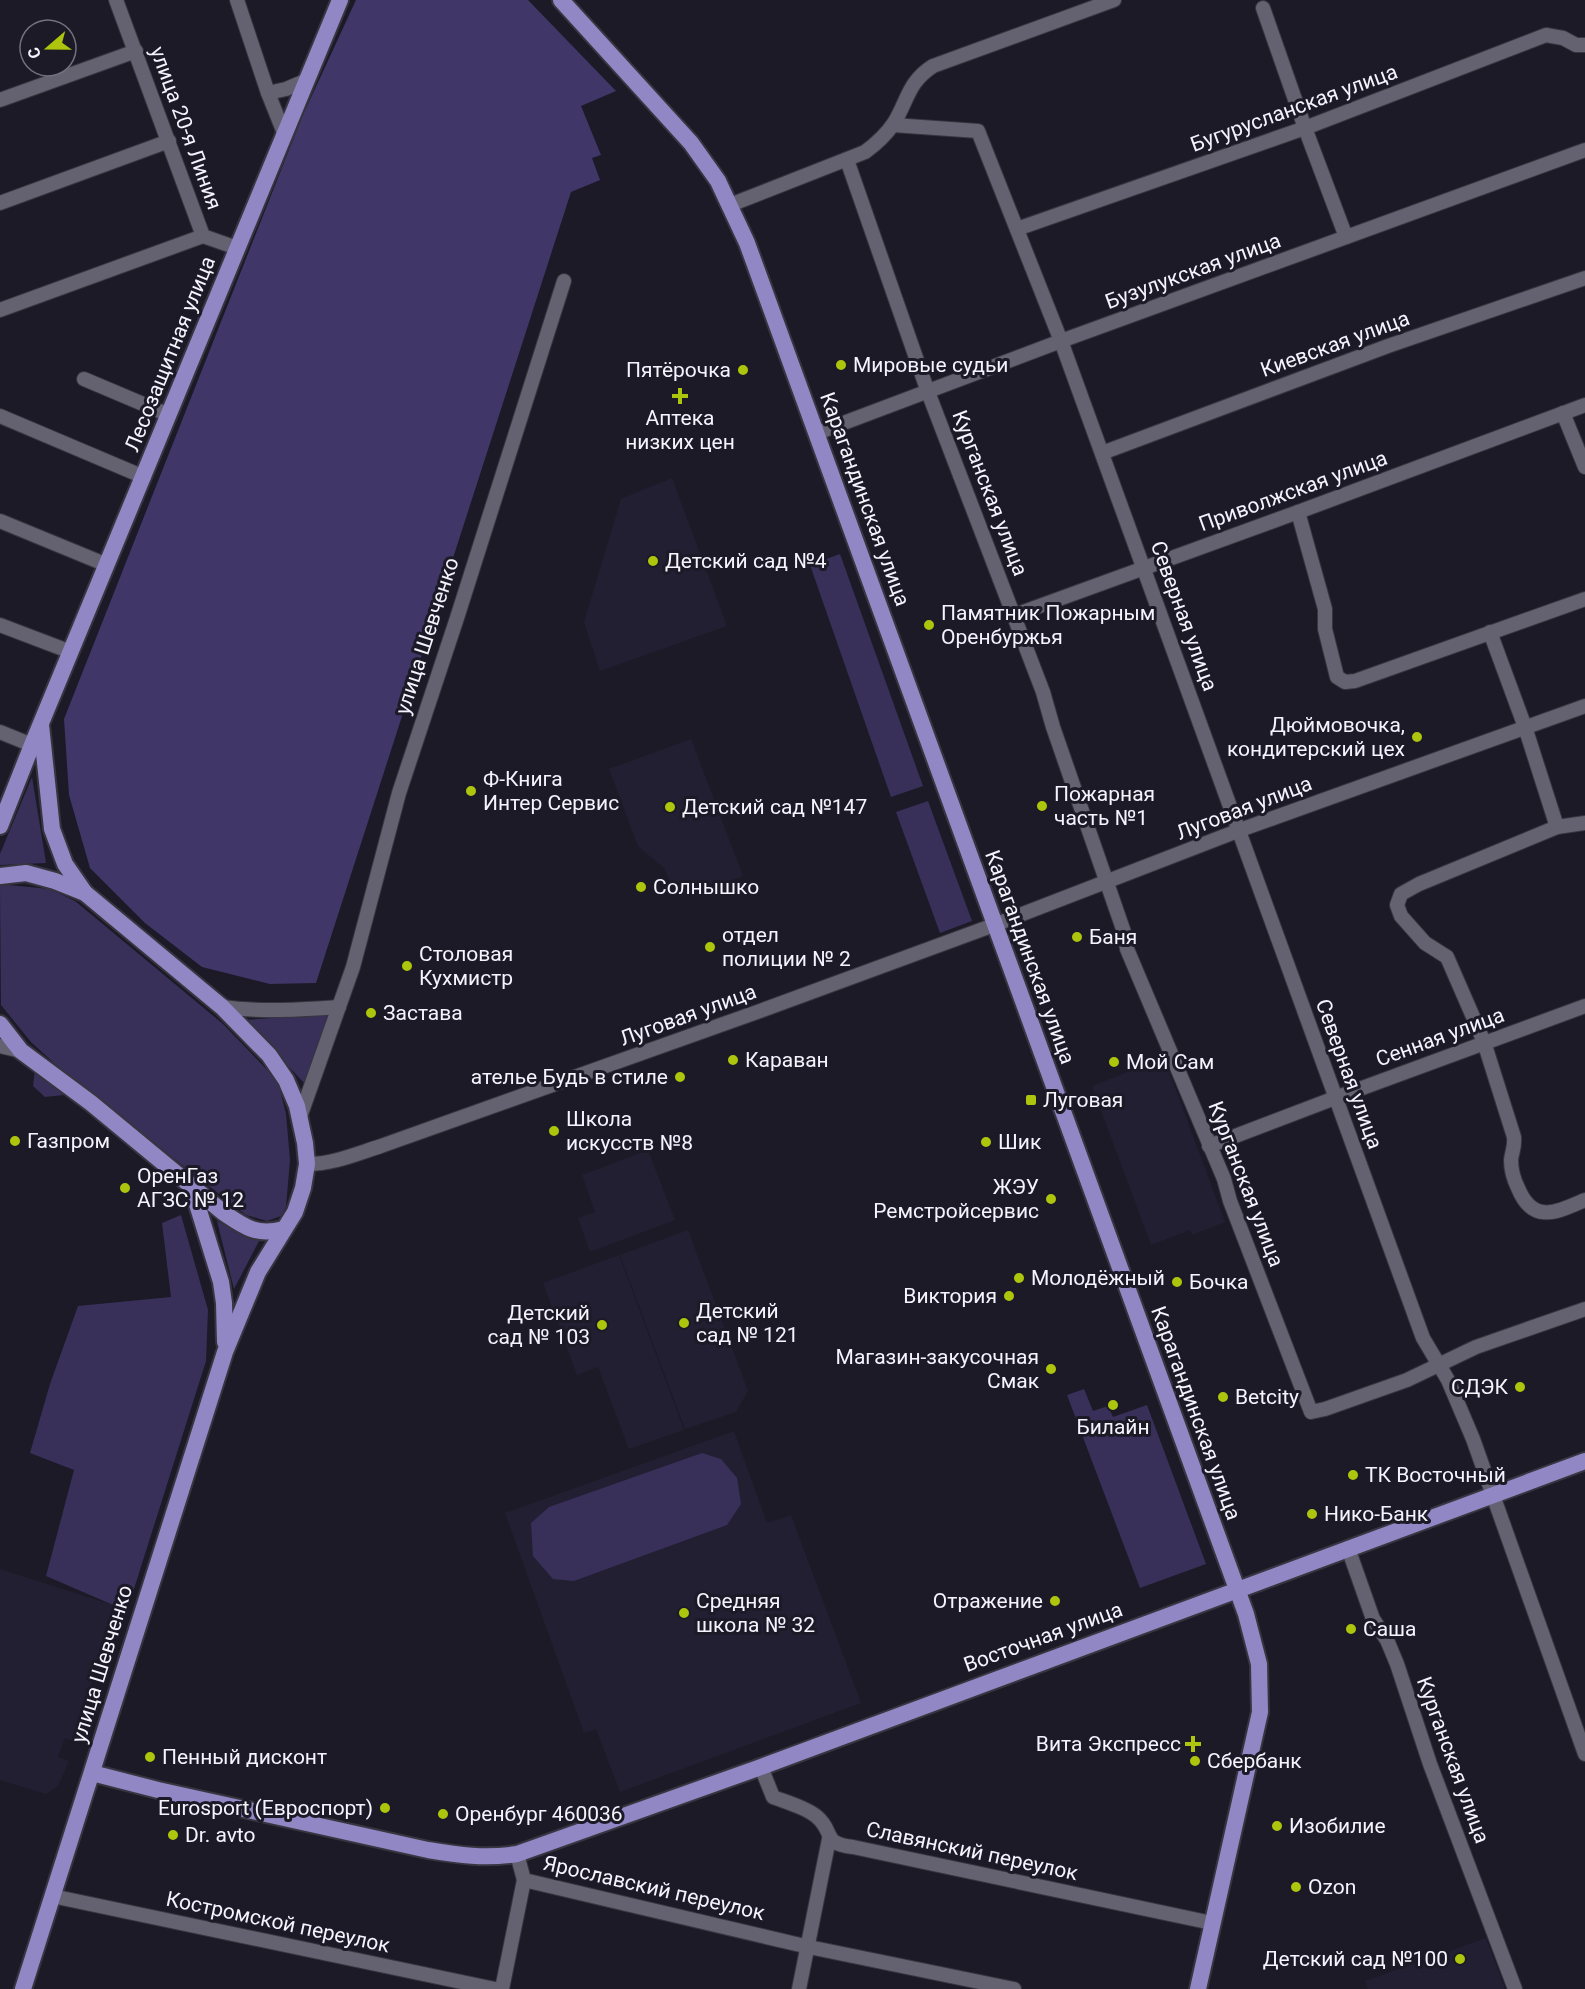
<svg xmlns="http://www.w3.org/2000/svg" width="1585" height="1989" viewBox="0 0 1585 1989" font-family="Roboto,sans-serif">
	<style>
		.built { fill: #221f32 }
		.green { fill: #383059 }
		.forest { fill: #403668 }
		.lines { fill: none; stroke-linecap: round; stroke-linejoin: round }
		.minor-casing { stroke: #37353f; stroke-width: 16 }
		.major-casing { stroke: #37353f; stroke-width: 20 }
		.minor { stroke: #646271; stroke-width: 14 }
		.major { stroke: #9287c5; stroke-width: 16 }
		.poi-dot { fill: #adc60d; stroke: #1c1a27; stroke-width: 2 }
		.labels { text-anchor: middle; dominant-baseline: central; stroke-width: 6; stroke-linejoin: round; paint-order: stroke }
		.street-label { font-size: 21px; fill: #f5f4fd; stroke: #1c1a27 }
		.poi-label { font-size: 21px; fill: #f5f4fd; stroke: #1c1a27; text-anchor: start }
	</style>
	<rect width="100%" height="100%" fill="#1c1a27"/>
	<g class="built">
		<path d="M672 478 727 626 600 671 584 622 621 499Z"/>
		<path d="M691 739 743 876 677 898 664 868 638 846 609 769Z"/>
		<path d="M1164 1058 1225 1222 1192 1235 1190 1230 1151 1245 1092 1086Z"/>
		<path d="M648 1150 675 1220 590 1252 578 1218 595 1212 582 1175Z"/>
		<path d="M688 1230 748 1391 736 1412 685 1429 620 1255Z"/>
		<path d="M619 1255 684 1430 629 1449 598 1367 577 1375 543 1283Z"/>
		<path d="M734 1431 767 1523 791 1515 861 1703 620 1792 596 1729 584 1733 505 1513Z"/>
		<path d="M0 1569 116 1606 73 1741 65 1738 58 1757 69 1761 58 1786 46 1794 0 1780Z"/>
		<path d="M1486 1938 1505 1989H1368L1365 1981Z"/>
	</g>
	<g class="green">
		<path d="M840 554 923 786 891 797 810 565Z"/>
		<path d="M32 777 46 863 0 865V854Z"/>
		<path d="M928 801 972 921 940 933 896 812Z"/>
		<path d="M8 885 50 889 75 901 223 1024 272 1075 279 1086 286 1114 290 1160 286 1207 281 1216 267 1221 246 1215 67 1075 31 1042 1 1005 0 886Z"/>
		<path d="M329 1014 305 1084 245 1020Z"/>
		<path d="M35 1070 64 1095 45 1097 33 1086Z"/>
		<path d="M181 1215 208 1310 206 1361 127 1611 46 1576 74 1470 30 1453 50 1384 78 1306 171 1297 162 1223Z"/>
		<path d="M217 1221 259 1241 234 1289Z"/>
		<path d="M1084 1389 1093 1411 1108 1406 1113 1417 1147 1405 1206 1564 1140 1588 1067 1395Z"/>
		<path d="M702 1453 721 1459 737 1478 741 1504 727 1525 574 1581 553 1579 533 1556 531 1523 549 1507Z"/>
	</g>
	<path class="forest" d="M356 0H528L616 91 581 106 601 155 592 158 600 180 571 192 316 983 270 984 202 967 145 923 90 868 69 795 64 719 302 117Z"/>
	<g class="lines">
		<g class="minor-casing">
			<g id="minor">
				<path d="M116 0 203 236 237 248"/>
				<path d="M237 0 268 93 284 133"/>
				<path d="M1263 8 1305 128 1346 237"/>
				<path d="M268 93 286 89 305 81"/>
				<path d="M0 100 136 51"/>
				<path d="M893 125 978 131 1061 341 1423 1338 1448 1380 1473 1439 1585 1754"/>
				<path d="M847 160 928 392 1043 692 1053 727 1124 932 1127 949 1224 1179 1230 1201 1311 1412 1325 1409 1407 1380 1476 1347 1585 1309"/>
				<path d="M0 203 169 141"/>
				<path d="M730 205 865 152C876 144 886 135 894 123 908 100 908 82 933 66L1114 0"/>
				<path d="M1017 229 1305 128 1546 35 1563 38 1576 45H1585"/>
				<path d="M0 310 203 236"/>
				<path d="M84 379 169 415"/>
				<path d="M1563 413 1585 467"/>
				<path d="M0 416 144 477"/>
				<path d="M817 433 1061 341 1585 150"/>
				<path d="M1102 453 1388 346 1585 278"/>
				<path d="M1298 512 1325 609V629L1337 677 1345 682 1355 681 1585 599"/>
				<path d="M0 521 107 565"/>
				<path d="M1015 615 1298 512 1585 405"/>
				<path d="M0 625 71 652"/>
				<path d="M1490 632 1525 727 1557 827"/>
				<path d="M0 732 32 745"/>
				<path d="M1585 823 1557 827 1419 884 1401 894 1397 905 1401 916 1425 943 1447 957 1484 1042 1514 1137C1515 1148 1512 1151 1511 1160 1511 1169 1514 1180 1518 1188 1533 1225 1557 1212 1585 1200"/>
				<path d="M222 1007C261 1012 299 1010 339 1007"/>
				<path d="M0 1046 21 1051"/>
				<path d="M300 1117 353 967 399 793 457 618 564 281"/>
				<path d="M1209 1146 1335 1098 1585 1006"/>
				<path d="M307 1164C333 1164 356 1154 381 1146L760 1011 994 925 1240 830 1585 706"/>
				<path d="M1348 1548 1373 1619 1387 1640 1397 1664 1430 1764 1515 1989"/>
				<path d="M761 1767 773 1797C786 1802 805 1807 816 1816 835 1831 821 1844 853 1847L1212 1923"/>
				<path d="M517 1854 524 1880 809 1947 1014 1989"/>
				<path d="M52 1896 495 1989"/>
				<path d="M502 1989 524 1880"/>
				<path d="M799 1989 829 1839"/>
			</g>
		</g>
		<g class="major-casing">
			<g id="major">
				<path d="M561 0 691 143 718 181 747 243 1246 1614 1259 1664 1260 1712 1198 1989"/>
				<path d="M41 725 52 829 65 864 85 893"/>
				<path d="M0 826 32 745 340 0"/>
				<path d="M0 876 26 873 55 881 85 893 222 1007 269 1055 286 1080 297 1106 305 1143 307 1164 303 1188 295 1212 258 1272 225 1352 23 1989"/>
				<path d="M0 1024 21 1051 91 1103 224 1213C246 1228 257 1236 284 1229"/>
				<path d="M192 1188 221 1282 224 1303 225 1342"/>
				<path d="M92 1773 158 1790 428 1850C458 1855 485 1859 517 1854L761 1767 1585 1461"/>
			</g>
		</g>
		<use href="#minor" class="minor"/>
		<use href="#major" class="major"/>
	</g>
	<g class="poi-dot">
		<circle cx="841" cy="365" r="6"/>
		<circle cx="743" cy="370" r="6"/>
		<path d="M677 387h6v6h6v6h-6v6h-6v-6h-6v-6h6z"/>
		<circle cx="653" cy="561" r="6"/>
		<circle cx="929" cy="625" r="6"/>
		<circle cx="1417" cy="737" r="6"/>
		<circle cx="471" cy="791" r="6"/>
		<circle cx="1042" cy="806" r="6"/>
		<circle cx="670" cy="807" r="6"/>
		<circle cx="641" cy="887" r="6"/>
		<circle cx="1077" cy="937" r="6"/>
		<circle cx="710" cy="947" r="6"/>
		<circle cx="407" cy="966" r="6"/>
		<circle cx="371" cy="1013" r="6"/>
		<circle cx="733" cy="1060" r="6"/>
		<circle cx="1114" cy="1062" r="6"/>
		<circle cx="680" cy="1077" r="6"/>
		<rect x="1025" y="1094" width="12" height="12" rx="3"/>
		<circle cx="554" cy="1131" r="6"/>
		<circle cx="15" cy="1141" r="6"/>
		<circle cx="986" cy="1142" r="6"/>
		<circle cx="125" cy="1188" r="6"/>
		<circle cx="1051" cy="1199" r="6"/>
		<circle cx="1019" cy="1278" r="6"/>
		<circle cx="1177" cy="1282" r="6"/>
		<circle cx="1009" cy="1296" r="6"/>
		<circle cx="684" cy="1323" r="6"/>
		<circle cx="602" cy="1325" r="6"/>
		<circle cx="1051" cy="1369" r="6"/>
		<circle cx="1520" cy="1387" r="6"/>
		<circle cx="1223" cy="1397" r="6"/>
		<circle cx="1113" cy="1405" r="6"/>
		<circle cx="1353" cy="1475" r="6"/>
		<circle cx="1312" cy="1514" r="6"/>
		<circle cx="1055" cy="1601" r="6"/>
		<circle cx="684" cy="1613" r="6"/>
		<circle cx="1351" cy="1629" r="6"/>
		<path d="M1190 1735h6v6h6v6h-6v6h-6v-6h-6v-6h6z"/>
		<circle cx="150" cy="1757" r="6"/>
		<circle cx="1195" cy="1761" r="6"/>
		<circle cx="385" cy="1808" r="6"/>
		<circle cx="443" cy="1814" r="6"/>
		<circle cx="1277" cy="1826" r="6"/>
		<circle cx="173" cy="1835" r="6"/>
		<circle cx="1296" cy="1887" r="6"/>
		<circle cx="1460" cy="1959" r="6"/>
	</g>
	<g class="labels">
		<g class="street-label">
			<text transform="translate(1294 108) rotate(-20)">Бугурусланская улица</text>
			<text transform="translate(186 128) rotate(70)">улица 20-я Линия</text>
			<text transform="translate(1193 271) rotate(-20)">Бузулукская улица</text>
			<text transform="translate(1335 344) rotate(-20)">Киевская улица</text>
			<text transform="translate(170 354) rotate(-68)">Лесозащитная улица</text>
			<text transform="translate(1293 491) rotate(-20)">Приволжская улица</text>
			<text transform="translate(990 493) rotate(69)">Курганская улица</text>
			<text transform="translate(865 499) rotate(70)">Карагандинская улица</text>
			<text transform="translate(1184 616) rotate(70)">Северная улица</text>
			<text transform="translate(427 636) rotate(-72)">улица Шевченко</text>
			<text transform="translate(1244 808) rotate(-21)">Луговая улица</text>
			<text transform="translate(1030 957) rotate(70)">Карагандинская улица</text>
			<text transform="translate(688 1015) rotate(-20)">Луговая улица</text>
			<text transform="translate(1440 1037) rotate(-20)">Сенная улица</text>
			<text transform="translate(1349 1074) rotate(70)">Северная улица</text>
			<text transform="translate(1246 1184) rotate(69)">Курганская улица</text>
			<text transform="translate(1196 1413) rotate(70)">Карагандинская улица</text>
			<text transform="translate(1043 1637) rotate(-20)">Восточная улица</text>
			<text transform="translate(102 1664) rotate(-73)">улица Шевченко</text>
			<text transform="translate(1453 1760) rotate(70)">Курганская улица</text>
			<text transform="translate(972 1851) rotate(12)">Славянский переулок</text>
			<text transform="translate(654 1888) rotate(13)">Ярославский переулок</text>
			<text transform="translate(278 1922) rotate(12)">Костромской переулок</text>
		</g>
		<g class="poi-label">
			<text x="853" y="365">Мировые судьи</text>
			<text x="731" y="370" text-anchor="end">Пятёрочка</text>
			<text x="680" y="418" text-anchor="middle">Аптека<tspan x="680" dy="24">низких цен</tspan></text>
			<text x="665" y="561">Детский сад №4</text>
			<text x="941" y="613">Памятник Пожарным<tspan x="941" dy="24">Оренбуржья</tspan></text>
			<text x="1405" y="725" text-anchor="end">Дюймовочка,<tspan x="1405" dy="24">кондитерский цех</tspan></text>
			<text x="483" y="779">Ф-Книга<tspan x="483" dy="24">Интер Сервис</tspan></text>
			<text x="1054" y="794">Пожарная<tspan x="1054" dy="24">часть №1</tspan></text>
			<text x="682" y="807">Детский сад №147</text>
			<text x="653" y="887">Солнышко</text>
			<text x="722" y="935">отдел<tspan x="722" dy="24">полиции № 2</tspan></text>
			<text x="1089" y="937">Баня</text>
			<text x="419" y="954">Столовая<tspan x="419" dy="24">Кухмистр</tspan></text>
			<text x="383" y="1013">Застава</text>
			<text x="745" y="1060">Караван</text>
			<text x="1126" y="1062">Мой Cам</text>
			<text x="668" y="1077" text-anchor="end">ателье Будь в стиле</text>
			<text x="1043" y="1100">Луговая</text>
			<text x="566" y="1119">Школа<tspan x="566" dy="24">искусств №8</tspan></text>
			<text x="27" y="1141">Газпром</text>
			<text x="998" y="1142">Шик</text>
			<text x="137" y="1176">ОренГаз<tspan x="137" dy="24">АГЗС № 12</tspan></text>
			<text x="1039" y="1187" text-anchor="end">ЖЭУ<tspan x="1039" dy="24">Ремстройсервис</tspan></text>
			<text x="1031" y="1278">Молодёжный</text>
			<text x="1189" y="1282">Бочка</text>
			<text x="997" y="1296" text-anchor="end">Виктория</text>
			<text x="696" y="1311">Детский<tspan x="696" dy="24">сад № 121</tspan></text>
			<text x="590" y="1313" text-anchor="end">Детский<tspan x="590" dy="24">сад № 103</tspan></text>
			<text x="1039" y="1357" text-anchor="end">Магазин-закусочная<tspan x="1039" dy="24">Смак</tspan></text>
			<text x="1508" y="1387" text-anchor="end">СДЭК</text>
			<text x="1235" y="1397">Betcity</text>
			<text x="1113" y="1427" text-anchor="middle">Билайн</text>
			<text x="1365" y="1475">ТК Восточный</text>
			<text x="1324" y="1514">Нико-Банк</text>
			<text x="696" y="1601">Средняя<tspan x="696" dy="24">школа № 32</tspan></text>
			<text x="1043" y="1601" text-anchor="end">Отражение</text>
			<text x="1363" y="1629">Саша</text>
			<text x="1181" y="1744" text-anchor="end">Вита Экспресс</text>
			<text x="162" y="1757">Пенный дисконт</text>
			<text x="1207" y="1761">Сбербанк</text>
			<text x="373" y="1808" text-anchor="end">Eurosport (Евроспорт)</text>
			<text x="455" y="1814">Оренбург 460036</text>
			<text x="1289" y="1826">Изобилие</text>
			<text x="185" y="1835">Dr. avto</text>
			<text x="1308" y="1887">Ozon</text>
			<text x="1448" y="1959" text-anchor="end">Детский сад №100</text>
		</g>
	</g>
	<g transform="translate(48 48) rotate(250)"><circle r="28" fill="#1c1a27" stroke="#73717d" stroke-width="1.5"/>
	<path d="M0-4.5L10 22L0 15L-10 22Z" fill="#adc60d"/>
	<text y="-9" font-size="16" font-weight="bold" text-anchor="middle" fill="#f5f4fd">С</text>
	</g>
</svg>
